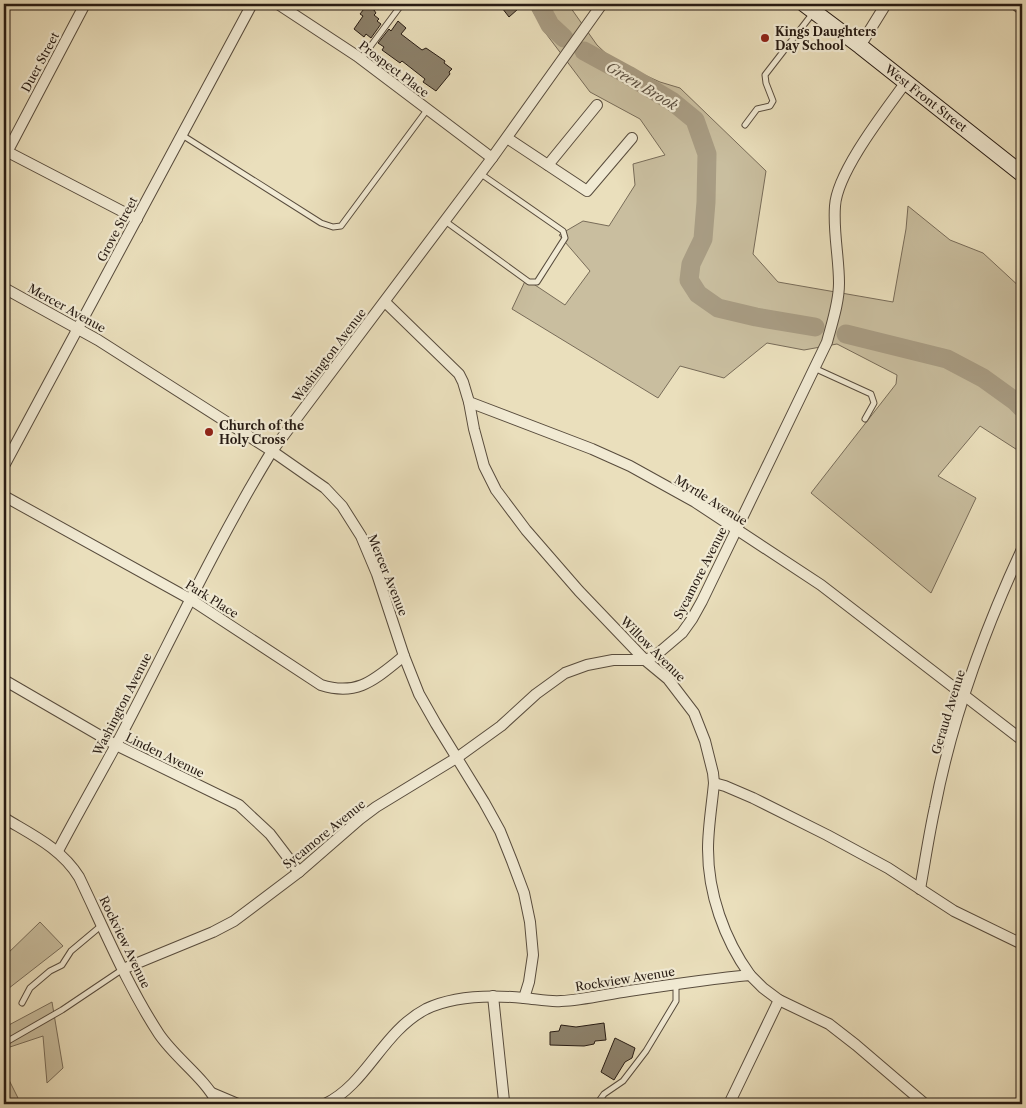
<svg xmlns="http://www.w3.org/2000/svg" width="1026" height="1108" viewBox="0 0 1026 1108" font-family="'Libre Caslon Text',serif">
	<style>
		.green { fill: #c9be9f; stroke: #786c59 }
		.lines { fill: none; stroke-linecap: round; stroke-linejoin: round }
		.river { stroke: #a89c83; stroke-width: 19 }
		.building { fill: #8c816b; stroke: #271b13 }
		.lane-casing { stroke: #584c3d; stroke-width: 7 }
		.street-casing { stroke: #584c3d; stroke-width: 12 }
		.secondary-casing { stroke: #271b13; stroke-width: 17 }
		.lane { stroke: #f1ead3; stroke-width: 5 }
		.street { stroke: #f1ead3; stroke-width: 10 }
		.secondary { stroke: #f1ead3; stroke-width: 15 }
		.poi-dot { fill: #8f2418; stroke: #f1ead3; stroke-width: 2 }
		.labels { text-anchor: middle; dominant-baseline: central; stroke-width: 4.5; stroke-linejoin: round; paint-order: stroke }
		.poi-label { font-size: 12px; font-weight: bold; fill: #271b13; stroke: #f1ead3; text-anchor: start }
		.street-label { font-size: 12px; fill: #271b13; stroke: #f1ead3 }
		.water-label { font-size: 14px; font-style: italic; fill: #5b4f40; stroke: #f1ead3 }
	</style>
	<rect width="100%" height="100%" fill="#eadfbc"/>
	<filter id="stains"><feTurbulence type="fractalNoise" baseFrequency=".004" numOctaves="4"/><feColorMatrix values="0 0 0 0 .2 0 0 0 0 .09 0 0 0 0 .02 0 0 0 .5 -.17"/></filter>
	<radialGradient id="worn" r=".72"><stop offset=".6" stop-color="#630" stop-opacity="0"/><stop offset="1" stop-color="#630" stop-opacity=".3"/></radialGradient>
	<g class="green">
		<path d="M529 4H568L597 45 614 61 660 82 680 88 766 171 753 254 778 282 893 302 906 229 908 206 950 240 983 253 1022 289V453L980 426 938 476 976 498 931 593 811 493 896 384 897 375 837 344 804 350 767 343 724 378 680 366 658 398 512 309 526 279 565 305 590 271 559 235 583 221 609 226 635 185 633 164 665 155 640 119 590 92 544 31Z"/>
		<path d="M40 922 63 946 4 992V957Z"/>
		<path d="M52 1002 63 1068 47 1083 43 1036 4 1049V1026H7Z"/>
		<path d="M4 1070 21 1104H4Z"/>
	</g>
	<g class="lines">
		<g class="river">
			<path d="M539 4 550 25 564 38"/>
			<path d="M584 51 628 75 673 102 695 120 707 154 706 202 703 239 691 264 689 280 698 294 718 308 756 317 815 327"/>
			<path d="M846 334 947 359 983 378 1015 401 1022 408"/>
		</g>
	</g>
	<g class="building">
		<path d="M499 4H514L518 9 509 17Z"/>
		<path d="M367 5 374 10 376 13 374 15 379 19 377 21 381 24 371 38 366 34 364 37 354 29 363 16 360 14Z"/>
		<path d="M398 21 406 28 401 34 422 50 426 48 445 61 444 63 452 69 449 72 450 74 436 91 423 82 425 79 402 61 400 63 382 50 384 47 378 43 389 29 391 31Z"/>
		<path d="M604 1023 606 1040 595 1041 594 1044 584 1046 550 1045V1032L559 1031 561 1025 576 1027Z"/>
		<path d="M615 1038 635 1048 632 1058 625 1062 614 1080 601 1072Z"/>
	</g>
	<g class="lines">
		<g class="lane-casing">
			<g id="lane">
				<path d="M1011 4 1022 13"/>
				<path d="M361 59 402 4"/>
				<path d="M745 125 757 109 770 106 773 101 766 83 765 75 813 13"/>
				<path d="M182 135 321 223 333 227 341 226 427 110"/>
				<path d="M445 221 529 282H537L565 238 563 231 481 174"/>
				<path d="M814 368 871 394 874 403 865 419"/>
				<path d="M22 1003 30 988 50 971 62 965 71 951 102 925"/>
				<path d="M8 1041 62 1010 123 969"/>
				<path d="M597 1104 604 1094 623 1081 646 1051 676 1001V984"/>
			</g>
		</g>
		<g class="street-casing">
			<g id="street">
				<path d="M278 4 357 56 492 158"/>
				<path d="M860 46 886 4"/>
				<path d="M507 138 587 191 632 138"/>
				<path d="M4 150 137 219"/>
				<path d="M4 158 85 4"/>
				<path d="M548 165 597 105"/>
				<path d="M4 288 98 340 272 451 325 488 342 506 361 536 377 574 404 656 419 694 436 724 484 802 500 831 512 861 524 893 530 922 533 955 529 982 524 998"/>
				<path d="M385 302 459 374 463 382 469 402 592 449 630 466 695 502 821 585 1022 740"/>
				<path d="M469 402 474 429 484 466 496 490 526 530 579 591 645 660 668 679 694 713 705 741 713 773 714 783C712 805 708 827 708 849 708 893 724 939 750 975"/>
				<path d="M4 466 252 4"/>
				<path d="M4 496 190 599 321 685C359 697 376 678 404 656"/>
				<path d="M4 680 116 745 239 805 270 834 299 872"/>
				<path d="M714 783 725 786 753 798 827 835 888 868 954 911 1022 944"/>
				<path d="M4 818C32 835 61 848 79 877 104 929 127 985 159 1034 176 1059 204 1077 218 1104"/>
				<path d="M58 851C77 815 97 780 116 745 168 647 214 546 272 451L492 158 602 4"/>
				<path d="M920 889C925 862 929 834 935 807 952 719 984 631 1022 549"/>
				<path d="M123 969 213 932 234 921 299 872 360 819 376 807 458 757 501 726 536 694 565 673 587 665 613 660H645L655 656 682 633 692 619 702 601 827 342C832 323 839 303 839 283 839 257 833 232 835 206 837 172 885 111 906 82"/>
				<path d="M493 996 504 1101"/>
				<path d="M212 1093 238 1104"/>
				<path d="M325 1104C367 1084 382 1032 426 1009 455 995 492 995 524 998 536 999 549 1002 561 1001 584 1000 607 994 629 991 669 985 709 979 750 975L763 988 779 1000 829 1024 856 1045 925 1104"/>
				<path d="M729 1104 779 1000"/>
			</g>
		</g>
		<g class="secondary-casing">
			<path id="secondary" d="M804 4 860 46 1022 174"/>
		</g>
		<use href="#lane" class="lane"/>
		<use href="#street" class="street"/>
		<use href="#secondary" class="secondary"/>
	</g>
	<g class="poi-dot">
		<circle cx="765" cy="38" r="5"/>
		<circle cx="209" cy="432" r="5"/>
	</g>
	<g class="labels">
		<g class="poi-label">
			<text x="775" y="31">Kings Daughters<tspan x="775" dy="14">Day School</tspan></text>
			<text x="219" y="425">Church of the<tspan x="219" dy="14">Holy Cross</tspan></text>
		</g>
		<g class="street-label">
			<text transform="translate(40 62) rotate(-62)">Duer Street</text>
			<text transform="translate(394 69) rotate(37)">Prospect Place</text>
			<text transform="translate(926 98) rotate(38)">West Front Street</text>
			<text transform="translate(117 229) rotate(-62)">Grove Street</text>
			<text transform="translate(67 308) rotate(29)">Mercer Avenue</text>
			<text transform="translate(329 355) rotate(-53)">Washington Avenue</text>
			<text transform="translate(711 500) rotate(32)">Myrtle Avenue</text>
			<text transform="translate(700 573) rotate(-63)">Sycamore Avenue</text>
			<text transform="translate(388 575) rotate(68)">Mercer Avenue</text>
			<text transform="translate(212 599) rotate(32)">Park Place</text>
			<text transform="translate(653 649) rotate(45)">Willow Avenue</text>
			<text transform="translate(122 704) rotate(-63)">Washington Avenue</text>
			<text transform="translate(948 712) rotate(-73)">Geraud Avenue</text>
			<text transform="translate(165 755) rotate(26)">Linden Avenue</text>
			<text transform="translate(324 834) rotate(-39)">Sycamore Avenue</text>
			<text transform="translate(125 942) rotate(64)">Rockview Avenue</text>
			<text transform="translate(625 979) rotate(-9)">Rockview Avenue</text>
		</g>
		<g class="water-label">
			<text transform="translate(642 86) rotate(31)">Green Brook</text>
		</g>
	</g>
	<rect width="1026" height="1108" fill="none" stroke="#eadfbc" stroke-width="20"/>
	<rect x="5" y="5" width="1016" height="1098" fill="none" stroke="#271b13" stroke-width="2.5"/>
	<rect x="10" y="10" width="1006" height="1088" fill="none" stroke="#271b13"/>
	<rect width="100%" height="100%" filter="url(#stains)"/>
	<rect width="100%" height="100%" fill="url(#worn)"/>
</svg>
